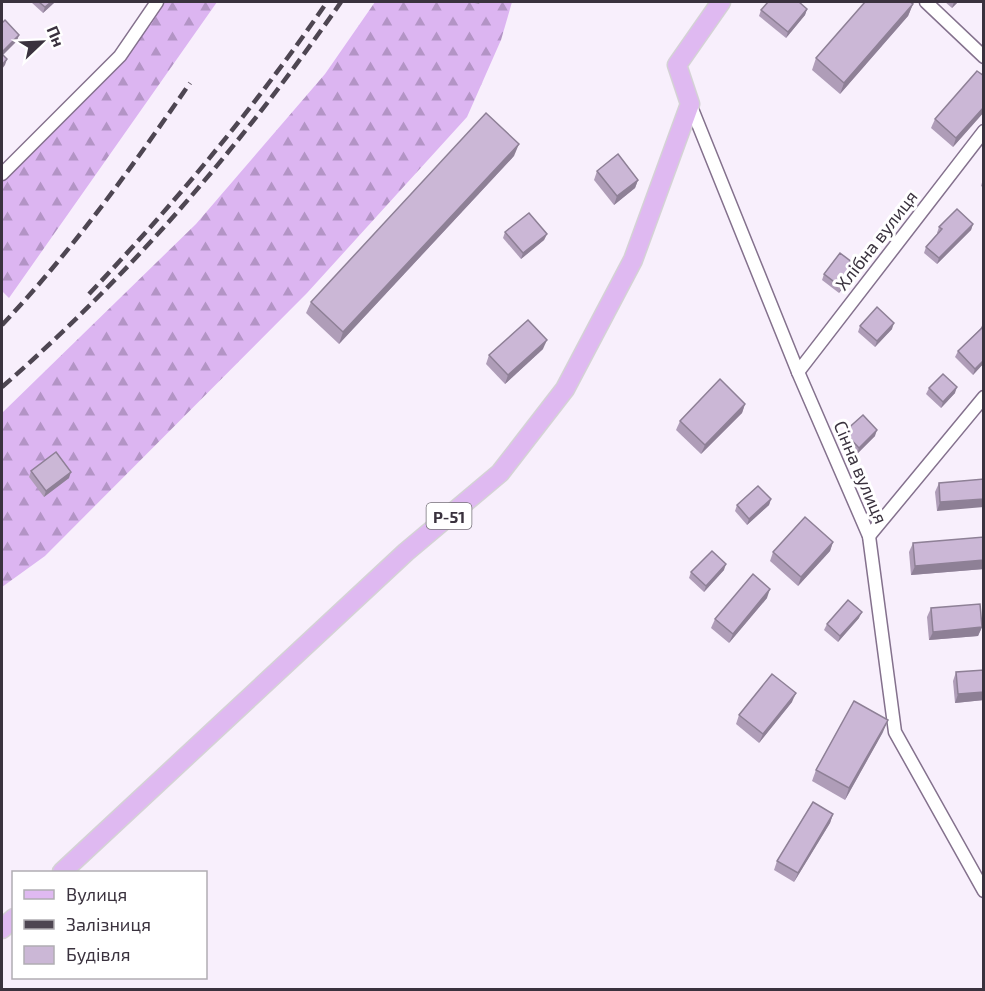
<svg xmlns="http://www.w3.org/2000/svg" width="985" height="991" viewBox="0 0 985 991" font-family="'Exo 2',sans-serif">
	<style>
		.forest { fill: url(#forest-firs) }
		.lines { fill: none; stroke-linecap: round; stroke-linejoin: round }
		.minor-casing { stroke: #84718d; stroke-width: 15 }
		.primary-casing { stroke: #d4d2d5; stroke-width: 21 }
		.minor { stroke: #fff; stroke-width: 12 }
		.primary { stroke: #dfb9f1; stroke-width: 18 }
		.rail { stroke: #4e4652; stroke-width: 4.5; stroke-dasharray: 12 6; stroke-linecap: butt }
		.wall { fill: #af9db8 }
		.shaded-wall { fill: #8e8096 }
		.building { fill: #cbb7d6; stroke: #8e8096; stroke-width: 1.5 }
		.labels { text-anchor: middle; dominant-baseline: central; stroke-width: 6; stroke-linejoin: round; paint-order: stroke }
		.shield { fill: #fff; stroke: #757078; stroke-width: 1.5 }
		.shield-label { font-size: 16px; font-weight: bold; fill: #3a323e }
		.street-label { font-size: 18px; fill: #3a323e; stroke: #fff }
	</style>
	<defs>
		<pattern id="forest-firs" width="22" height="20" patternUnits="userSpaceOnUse" patternTransform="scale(1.5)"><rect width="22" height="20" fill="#dcb5f1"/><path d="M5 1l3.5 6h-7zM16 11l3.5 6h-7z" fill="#b394c5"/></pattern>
	</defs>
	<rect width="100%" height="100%" fill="#f8effc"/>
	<g class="forest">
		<path d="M157 2H217L9 298 2 291V174L120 56Z"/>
		<path d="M375 2H512L501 40 467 117 307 293 45 556 2 587V413L196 224 325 74Z"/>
	</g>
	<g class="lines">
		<g class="minor-casing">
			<g id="minor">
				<path d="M926 2 984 57"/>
				<path d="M690 104 798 372 869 536 895 732 984 891"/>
				<path d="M2 174 120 56 157 2"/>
				<path d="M798 372 984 131"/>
				<path d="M869 536 984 397"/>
			</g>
		</g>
		<g class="primary-casing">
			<g id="primary">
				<path d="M62 872 406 552 500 473 565 389 633 260 690 104 677 65 721 2"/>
				<path d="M2 929 14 918"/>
			</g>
		</g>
		<use href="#minor" class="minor"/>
		<use href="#primary" class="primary"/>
		<g class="rail">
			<path d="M89 294C176 202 256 106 327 2"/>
			<path d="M2 325C72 251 132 167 190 83"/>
			<path d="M2 387C132 274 243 143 341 2"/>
		</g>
	</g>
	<g class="wall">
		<path d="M31 2H55L43 13Z"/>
		<path d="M470 2H480L479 4Z"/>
		<path d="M945 2H958L952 8Z"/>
		<path d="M913 4 908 16 840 94 812 70 816 58Z"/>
		<path d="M807 9 805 15 786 38 759 16 761 10Z"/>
		<path d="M984 76V112L953 147 931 128 935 119Z"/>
		<path d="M514 156 339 344 306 313 311 302Z"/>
		<path d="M597 171 638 180 635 188 614 205 594 180Z"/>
		<path d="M983 179H984V188L981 186Z"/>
		<path d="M973 224 971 230 937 264 924 253 926 247 938 234 937 233 939 227Z"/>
		<path d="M505 232 547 234 544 240 521 259 503 238Z"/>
		<path d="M857 266 855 272 839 293 822 280 824 274Z"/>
		<path d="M984 322V363L973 375 955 357 958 351 980 329Z"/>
		<path d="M860 326 892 329 875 347 858 332Z"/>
		<path d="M543 349 505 384 486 364 489 355Z"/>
		<path d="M929 388 955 393 941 408 926 394Z"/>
		<path d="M745 404 742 413 701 454 676 430 680 421Z"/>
		<path d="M844 432 875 436 857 454 842 438Z"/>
		<path d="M31 471 69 478 44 497 29 477Z"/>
		<path d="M984 479 937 511 935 492 939 483Z"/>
		<path d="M771 499 769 505 747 525 735 511 737 505Z"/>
		<path d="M984 537V569L911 575 909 552 913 543Z"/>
		<path d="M833 542 830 551 798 586 770 561 773 552Z"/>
		<path d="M724 570 704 592 689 578 691 572Z"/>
		<path d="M767 598 729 643 711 628 715 619Z"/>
		<path d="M931 608 982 627 978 636 929 640 927 617Z"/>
		<path d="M859 618 838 642 824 630 827 624Z"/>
		<path d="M984 670V700L955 703 953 681 956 672Z"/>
		<path d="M792 702 759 743 736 724 739 715Z"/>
		<path d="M883 732 845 800 812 781 816 770Z"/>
		<path d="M833 814 830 823 794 882 774 870 777 861Z"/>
	</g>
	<g class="shaded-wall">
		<path d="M51 2H55L43 13 45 7Z"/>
		<path d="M954 2H958L952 8Z"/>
		<path d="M913 4 908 16 840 94 844 83Z"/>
		<path d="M807 9 805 15 786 38 788 32Z"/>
		<path d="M19 35 17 41 2 56V52Z"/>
		<path d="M7 59 5 65 2 69V65Z"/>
		<path d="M984 107V112L953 147 956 138Z"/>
		<path d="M519 144 514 156 339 344 343 332Z"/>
		<path d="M638 180 635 188 614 205 617 196Z"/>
		<path d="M973 224 971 230 937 264 939 258Z"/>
		<path d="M547 234 544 240 521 259 523 253Z"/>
		<path d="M857 266 855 272 839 293 841 287Z"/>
		<path d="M894 323 892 329 875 347 877 341Z"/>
		<path d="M547 340 543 349 505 384 508 375Z"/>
		<path d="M984 360V363L973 375 975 369Z"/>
		<path d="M957 387 955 393 941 408 943 402Z"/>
		<path d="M745 404 742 413 701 454 705 445Z"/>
		<path d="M877 430 875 436 857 454 859 448Z"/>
		<path d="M71 472 69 478 44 497 46 491Z"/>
		<path d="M771 499 769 505 747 525 749 519Z"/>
		<path d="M984 499V507L937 511 940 502Z"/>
		<path d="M833 542 830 551 798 586 801 577Z"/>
		<path d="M984 560V569L911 575 915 566Z"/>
		<path d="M726 564 724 570 704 592 706 586Z"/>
		<path d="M770 589 767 598 729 643 733 634Z"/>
		<path d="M862 612 859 618 838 642 840 636Z"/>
		<path d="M982 627 978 636 929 640 933 632Z"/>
		<path d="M984 692V700L955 703 958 694Z"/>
		<path d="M796 693 792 702 759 743 763 734Z"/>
		<path d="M888 720 883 732 845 800 849 788Z"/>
		<path d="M833 814 830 823 794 882 798 873Z"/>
	</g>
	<g class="building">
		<path d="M39 2H51L45 7Z"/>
		<path d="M768 2H799L807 9 788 32 761 10Z"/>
		<path d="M865 2H910L913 4 844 83 816 58Z"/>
		<path d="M5 20 19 35 2 52V23Z"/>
		<path d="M2 54 7 59 2 65Z"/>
		<path d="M977 71 984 76V107L956 138 935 119Z"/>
		<path d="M486 113 519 144 343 332 311 302Z"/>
		<path d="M618 154 638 180 617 196 597 171Z"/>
		<path d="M957 209 973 224 939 258 926 247 942 229 939 227Z"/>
		<path d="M529 213 547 234 523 253 505 232Z"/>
		<path d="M840 253 857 266 841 287 824 274Z"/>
		<path d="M877 307 894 323 877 341 860 326Z"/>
		<path d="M528 320 547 340 508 375 489 355Z"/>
		<path d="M984 326V360L975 369 958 351Z"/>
		<path d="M943 374 957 387 943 402 929 388Z"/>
		<path d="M720 379 745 404 705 445 680 421Z"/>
		<path d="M863 415 877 430 859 448 844 432Z"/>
		<path d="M56 452 71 472 46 491 31 471Z"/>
		<path d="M984 479V499L940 502 939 483Z"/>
		<path d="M758 486 771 499 749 519 737 505Z"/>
		<path d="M805 517 833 542 801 577 773 552Z"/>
		<path d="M984 537V560L915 566 913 543Z"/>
		<path d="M712 551 726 564 706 586 691 572Z"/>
		<path d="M753 574 770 589 733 634 715 619Z"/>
		<path d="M848 600 862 612 840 636 827 624Z"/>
		<path d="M980 604 982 627 933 632 931 608Z"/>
		<path d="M984 670V692L958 694 956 672Z"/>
		<path d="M772 674 796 693 763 734 739 715Z"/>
		<path d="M854 701 888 720 849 788 816 770Z"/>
		<path d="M813 802 833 814 798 873 777 861Z"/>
	</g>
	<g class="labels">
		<rect class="shield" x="426.5" y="503" width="45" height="26" rx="4.5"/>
		<g class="shield-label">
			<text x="449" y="516">Р-51</text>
		</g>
		<g class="street-label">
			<text transform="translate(876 240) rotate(-52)">Хлібна вулиця</text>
			<text transform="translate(861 472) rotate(67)">Сінна вулиця</text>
		</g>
	</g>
	<rect width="985" height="991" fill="none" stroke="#3a323e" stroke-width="6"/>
	<rect x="12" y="871" width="195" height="108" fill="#ffffff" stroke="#b0adb2" stroke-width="1.5"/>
	<rect x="24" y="890" width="30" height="9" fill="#dfb9f1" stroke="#b0adb2" stroke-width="1.5"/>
	<text x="66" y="901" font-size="18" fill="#3a323e">Вулиця</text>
	<rect x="24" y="920" width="30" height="9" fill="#4e4652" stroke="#b0adb2" stroke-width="1.5"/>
	<text x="66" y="931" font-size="18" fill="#3a323e">Залізниця</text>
	<rect x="24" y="946" width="30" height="18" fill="#cbb7d6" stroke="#b0adb2" stroke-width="1.5"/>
	<text x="66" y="961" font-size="18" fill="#3a323e">Будівля</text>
	<g transform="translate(42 42) rotate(67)" stroke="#ffffff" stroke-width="4.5" paint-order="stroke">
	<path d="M0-4.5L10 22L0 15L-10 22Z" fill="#3a323e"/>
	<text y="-9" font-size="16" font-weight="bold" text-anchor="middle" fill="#3a323e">Пн</text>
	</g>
</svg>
